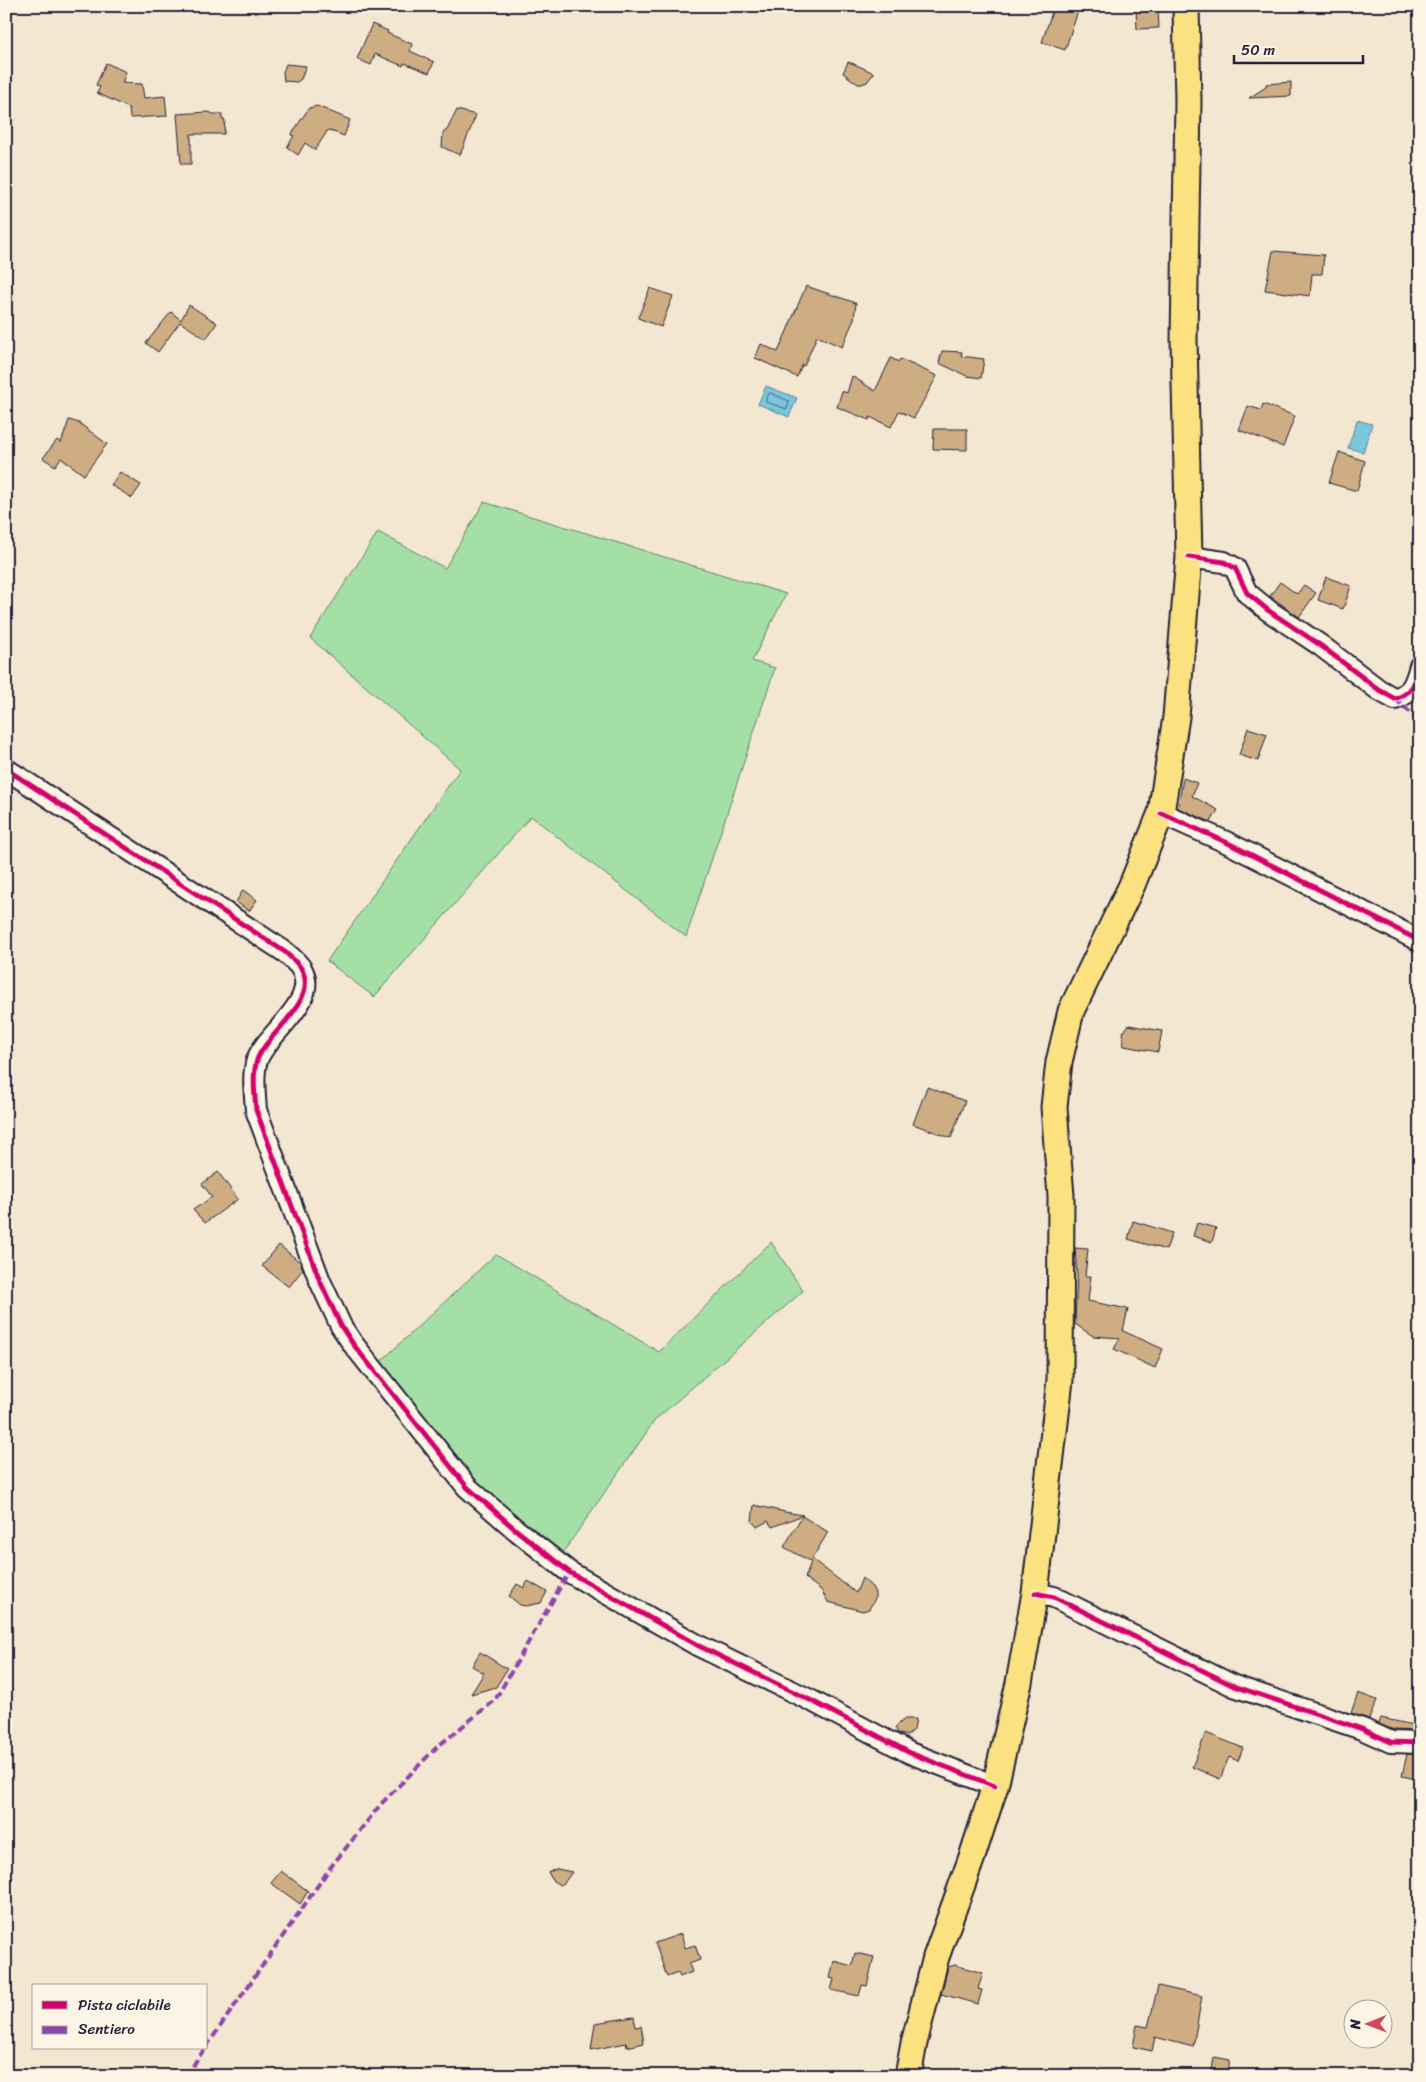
<svg xmlns="http://www.w3.org/2000/svg" width="1426" height="2082" viewBox="0 0 1426 2082" font-family="Sriracha,sans-serif">
	<style>
		.green { fill: #a4dfa6; stroke: #638070 }
		.water { fill: #7cc5dd; stroke: #58849c }
		.lines { fill: none; stroke-linecap: round; stroke-linejoin: round }
		.shore { stroke: #46637c; stroke-width: 1 }
		.building { fill: #cfad82; stroke: #22223b }
		.minor-casing { stroke: #22223b; stroke-width: 24 }
		.major-casing { stroke: #22223b; stroke-width: 29 }
		.minor { stroke: #fcf5e5; stroke-width: 20 }
		.major { stroke: #fbe180; stroke-width: 25 }
		.quiet { stroke: #8e44ad; stroke-width: 4; stroke-dasharray: 8 4; stroke-linecap: butt }
		.cycleway-casing { stroke: #fcf5e5; stroke-width: 8 }
		.cycleway { stroke: #d6006c; stroke-width: 5 }
	</style>
	<rect width="100%" height="100%" fill="#f3e7d1"/>
	<filter id="ink" filterUnits="userSpaceOnUse"><feTurbulence type="fractalNoise" baseFrequency=".02" numOctaves="2"/><feDisplacementMap in="SourceGraphic" scale="10" xChannelSelector="R" yChannelSelector="G"/><feConvolveMatrix kernelMatrix="1 2 1 2 8 2 1 2 1" color-interpolation-filters="sRGB"/></filter>
	<g filter="url(#ink)">
		<g class="green">
			<path d="M484 502 786 594 752 661 775 668 686 937 531 816 374 997 327 961 460 769 310 638 378 532 445 568Z"/>
			<path d="M771 1242 803 1291 655 1420 559 1558 448 1460 377 1365 496 1254 659 1352Z"/>
		</g>
		<g class="water">
			<path d="M766 386 797 398 789 417 758 404Z"/>
			<path d="M1357 420 1372 424 1363 452 1348 448Z"/>
		</g>
		<g class="lines">
			<path class="shore" d="M770 393 789 401 787 409 766 402V399Z"/>
		</g>
		<g class="building">
			<path d="M1054 6H1064L1078 11 1065 50 1042 42Z"/>
			<path d="M1158 9 1159 28 1137 29 1136 10Z"/>
			<path d="M372 24 388 31 387 33 412 44 410 51 434 62 429 73 404 63 403 66 375 54 371 65 357 59Z"/>
			<path d="M848 62 854 64 874 73 867 82 862 84H858L843 73Z"/>
			<path d="M106 63 126 72 122 83 142 84 144 98 165 96 167 116 130 118 129 108 97 93 100 87 96 85Z"/>
			<path d="M286 64 306 66 301 79 297 82 284 81 283 72Z"/>
			<path d="M1291 82V96L1249 98 1266 87V84Z"/>
			<path d="M317 106 350 120 344 136 328 130 315 150 305 143 298 155 287 147 294 136 291 135 309 108Z"/>
			<path d="M457 110 476 115 460 155 442 147 443 133 447 130Z"/>
			<path d="M209 112 213 114H222V119L225 120 224 134H191V164H181L177 114Z"/>
			<path d="M1273 251 1324 255 1322 274H1312L1310 296 1265 290Z"/>
			<path d="M806 286 856 303 854 319 842 347 817 336 804 366 802 365 797 377 755 358 761 344 778 352Z"/>
			<path d="M650 288 673 296 661 327 638 318Z"/>
			<path d="M189 305 217 323 206 339 180 322 158 352 146 343 171 312 181 320Z"/>
			<path d="M942 351 962 352 961 356 984 359 981 378 967 376 939 363Z"/>
			<path d="M891 358 899 362 900 359 937 376 914 418 899 411 891 427 870 417 869 420 837 407 842 391 847 393 852 376 875 391Z"/>
			<path d="M1263 404 1295 416 1283 447 1239 430 1248 406 1261 410Z"/>
			<path d="M69 420 79 423 107 444 84 475 61 458 55 466 43 458 57 440 61 443Z"/>
			<path d="M934 429H967V450L933 449Z"/>
			<path d="M1339 452 1365 461 1357 491 1329 483Z"/>
			<path d="M120 472 141 485 132 498 111 485Z"/>
			<path d="M1326 577 1351 586 1343 609 1318 600Z"/>
			<path d="M1280 582 1297 594 1304 585 1316 593 1299 617 1270 596Z"/>
			<path d="M1248 728 1267 734 1258 761 1239 755Z"/>
			<path d="M1183 778 1197 783 1192 796 1218 810 1211 822 1178 808Z"/>
			<path d="M243 890 257 900 249 911 236 902Z"/>
			<path d="M1129 1025 1162 1031 1158 1052 1124 1046 1122 1033Z"/>
			<path d="M927 1087 965 1101 951 1138 913 1124Z"/>
			<path d="M218 1172 238 1199 205 1223 193 1210 212 1197 202 1184Z"/>
			<path d="M1133 1221 1172 1233 1166 1250 1128 1239Z"/>
			<path d="M1197 1223 1216 1228 1212 1242 1193 1236Z"/>
			<path d="M279 1245 300 1262 303 1269 289 1287 262 1266Z"/>
			<path d="M1075 1248 1088 1249 1085 1276H1091L1088 1301 1128 1309 1123 1331 1163 1349 1155 1368 1114 1349 1120 1338 1093 1336 1075 1324 1077 1275Z"/>
			<path d="M754 1505 785 1512 803 1515 772 1527 768 1521 757 1527 752 1521Z"/>
			<path d="M802 1516 828 1532 812 1559 856 1593 862 1578 872 1587 875 1593V1599L869 1609 863 1611 828 1602 821 1590 805 1578 811 1562 784 1547Z"/>
			<path d="M528 1581 547 1592 541 1603 526 1606 520 1605 509 1596 517 1584 524 1588Z"/>
			<path d="M480 1652 507 1669 496 1687 471 1694 484 1673 472 1666Z"/>
			<path d="M1358 1693 1377 1700 1369 1719 1351 1713Z"/>
			<path d="M1381 1718 1413 1725 1414 1723H1420V1731L1394 1730 1379 1724Z"/>
			<path d="M905 1719H916L914 1730 907 1736 898 1733 895 1727Z"/>
			<path d="M1206 1733 1243 1748 1238 1761 1229 1757 1220 1779 1192 1767Z"/>
			<path d="M1407 1754 1420 1755V1780L1402 1776Z"/>
			<path d="M557 1869 572 1872 564 1883 560 1885 553 1881 548 1872Z"/>
			<path d="M281 1871 308 1891 300 1904 271 1883Z"/>
			<path d="M681 1934 685 1948 695 1945 700 1960 689 1964 692 1972 680 1977 678 1973 667 1977 655 1943Z"/>
			<path d="M855 1953 874 1957 867 1986 862 1985 859 1996 831 1990 834 1979 830 1978 834 1961 852 1966Z"/>
			<path d="M955 1965 983 1973 978 1989 982 1990 978 2004 941 1994 948 1967Z"/>
			<path d="M1158 1986 1202 1996 1193 2047 1155 2037 1152 2051 1133 2047 1137 2025 1148 2027Z"/>
			<path d="M634 2017 636 2027 641 2026 644 2043 627 2047 626 2043 591 2050 595 2023Z"/>
			<path d="M1214 2057 1230 2060 1227 2076H1211Z"/>
		</g>
		<g class="lines">
			<g class="minor-casing">
				<g id="minor">
					<path d="M1189 557 1224 562 1235 568 1247 593 1269 611 1320 645 1379 690 1395 699C1413 692 1415 684 1420 666"/>
					<path d="M6 769 285 952C291 958 300 964 303 972 317 1003 266 1034 257 1060 252 1075 255 1095 256 1110L320 1281 341 1326 353 1344 467 1487 515 1529 569 1572 699 1646 812 1701 910 1753 995 1786"/>
					<path d="M1161 813 1228 843 1420 941"/>
					<path d="M1035 1593 1054 1597 1234 1686 1362 1729 1391 1742 1420 1743"/>
				</g>
			</g>
			<g class="major-casing">
				<path id="major" d="M908 2076 914 2043 936 1957 972 1857 995 1786 1019 1683 1035 1593 1060 1380 1061 1196 1054 1107 1059 1062 1071 1011 1132 885 1161 813 1176 717 1189 557 1184 339 1188 102 1186 6"/>
			</g>
			<use href="#minor" class="minor"/>
			<use href="#major" class="major"/>
			<g class="quiet">
				<path d="M1395 699 1420 721"/>
				<path d="M206 2047 330 1868 381 1804 437 1747 495 1700 569 1572"/>
				<path d="M186 2076 205 2048"/>
			</g>
			<g class="cycleway-casing">
				<g id="cycleway">
					<path d="M1189 557 1224 562 1235 568 1247 593 1269 611 1320 645 1379 690 1395 699C1413 692 1415 684 1420 666"/>
					<path d="M6 769 285 952C291 958 300 964 303 972 317 1003 266 1034 257 1060 252 1075 255 1095 256 1110L320 1281 341 1326 353 1344 467 1487 515 1529 569 1572 699 1646 812 1701 910 1753 995 1786"/>
					<path d="M1161 813 1228 843 1420 941"/>
					<path d="M1035 1593 1054 1597 1234 1686 1362 1729 1391 1742 1420 1743"/>
				</g>
			</g>
			<use href="#cycleway" class="cycleway"/>
		</g>
	</g>
	<rect width="1426" height="2082" fill="none" stroke="#fcf5e5" stroke-width="25"/>
	<rect x="12" y="12" width="1401" height="2057" fill="none" stroke="#22223b" stroke-width="2" filter="url(#ink)"/>
	<rect x="32" y="1984" width="175" height="65" fill="#fcf5e5" stroke="#a5a1a1"/>
	<rect x="42" y="2001" width="25" height="8" fill="#d6006c" stroke="#a5a1a1"/>
	<text x="78" y="2010" font-size="15" fill="#22223b">Pista ciclabile</text>
	<rect x="42" y="2026" width="25" height="8" fill="#8e44ad" stroke="#a5a1a1"/>
	<text x="78" y="2034" font-size="15" fill="#22223b">Sentiero</text>
	<g transform="translate(1368 2024) rotate(269)"><circle r="24" fill="#fcf5e5" stroke="#a5a1a1"/>
	<path d="M0-4L9 19L0 12L-9 19Z" fill="#d1495b"/>
	<text y="-8" font-size="14" font-weight="bold" text-anchor="middle" fill="#22223b">N</text>
	</g>
	<path d="M1234 55v8h129v-8" fill="none" stroke="#22223b" stroke-width="2.5"/>
	<text x="1241" y="55" font-size="15" fill="#22223b" stroke="#fcf5e5" stroke-width="4" paint-order="stroke">50 m</text>
</svg>
